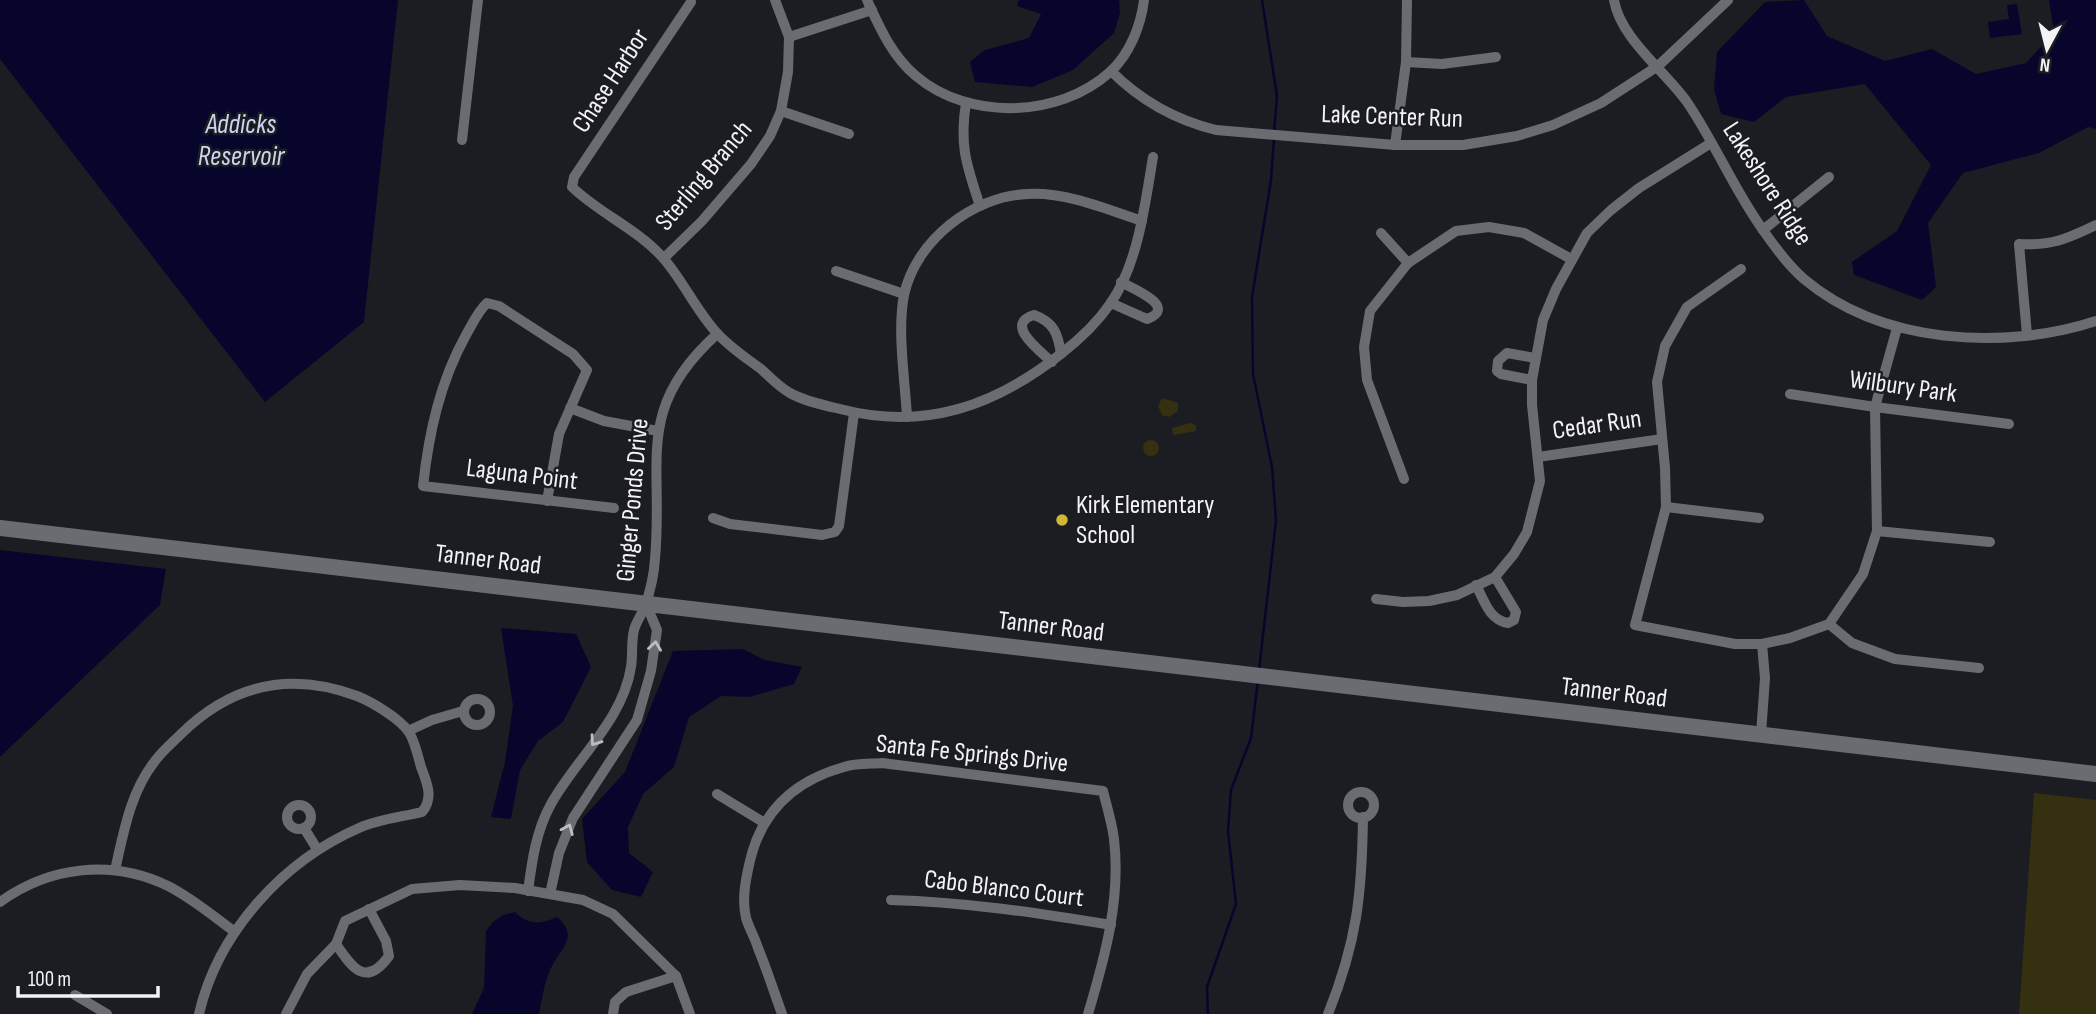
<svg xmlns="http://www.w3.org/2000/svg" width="2096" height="1014" viewBox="0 0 2096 1014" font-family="'Sofia Sans Condensed',sans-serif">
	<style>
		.green { fill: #35300f }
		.water { fill: #07052c }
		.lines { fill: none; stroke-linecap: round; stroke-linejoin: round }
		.stream { stroke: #07052c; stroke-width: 2.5 }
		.street { stroke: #6b6c71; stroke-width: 10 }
		.secondary { stroke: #6b6c71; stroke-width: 16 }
		.oneway { stroke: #bdbdc1 }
		.poi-dot { fill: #cfb837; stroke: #1c1d22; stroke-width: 2.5 }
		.labels { text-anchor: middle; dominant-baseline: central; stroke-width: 5; stroke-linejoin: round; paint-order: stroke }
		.street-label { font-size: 26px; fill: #f3f3f6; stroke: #1c1d22 }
		.poi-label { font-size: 26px; fill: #f3f3f6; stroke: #1c1d22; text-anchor: start }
		.water-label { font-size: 28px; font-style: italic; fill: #cdd4f2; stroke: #1c1d22 }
	</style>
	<rect width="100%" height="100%" fill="#1c1d22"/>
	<g class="green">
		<path d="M1162 398 1178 403V411L1169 417 1162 415 1158 406Z"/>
		<path d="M1190 423 1196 425V431L1173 435 1172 428Z"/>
		<circle cx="1151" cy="448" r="8"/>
		<path d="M2034 793 2096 800V1014H2019Z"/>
	</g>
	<g class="water">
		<path d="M0 0H398L364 322 265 402 0 59Z"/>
		<path d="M1019 0H1119L1120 13 1114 33 1073 70 1032 87 975 82 970 62 985 50 1029 38 1041 14 1017 6Z"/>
		<path d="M1804 0 1827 36 1885 61 1932 49 1976 74 2026 63 2054 33 2049 0H2096V129L2088 127 2039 153 1963 173 1928 223 1936 287 1922 300 1854 275 1852 262 1897 231 1931 165 1865 84 1786 97 1754 122 1721 114 1714 89 1717 52 1765 2Z"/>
		<path d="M2017 4 2022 34 1990 38 1988 22 2009 19 2007 5Z"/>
		<path d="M0 550 166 569 160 605 0 757Z"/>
		<path d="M501 628 576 634 591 667 563 722 538 741 520 770 511 819 491 817 505 762 513 706Z"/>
		<path d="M743 649 765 660 802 667 794 684 749 697 721 696 689 717 674 767 643 794 628 827 629 853 653 872 641 897 612 890 587 862 582 819 625 772 673 651Z"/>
		<path d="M515 912C528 925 540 925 557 917 581 938 559 949 550 970 544 983 542 1000 539 1014H472L484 988 486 931 493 922 503 915Z"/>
	</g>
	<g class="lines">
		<g class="stream">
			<path d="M1262 0 1277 96 1274 133"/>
			<path d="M1259 670 1276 521 1272 467 1253 374 1252 297 1271 180 1274 139"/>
			<path d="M1208 1014 1207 987 1236 904 1228 831 1231 790 1251 738 1258 680"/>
		</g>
		<g class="street">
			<path d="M867 0C880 28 892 56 916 76 969 121 1059 118 1110 72 1130 54 1141 25 1144 0"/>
			<path d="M1614 0C1620 38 1666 72 1687 102 1715 143 1734 190 1763 230 1774 246 1789 266 1804 279 1881 344 2003 351 2096 321"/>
			<path d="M691 2 574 177 572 187C600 214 638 229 664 259 683 281 696 310 716 332 728 346 746 358 761 369 770 377 779 387 790 393 804 401 823 405 840 409 925 431 995 406 1062 353 1080 339 1097 323 1110 304 1138 265 1145 204 1153 157"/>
			<path d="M789 37 872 10"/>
			<path d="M1406 62 1442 64 1496 57"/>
			<path d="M1111 71C1141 101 1175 120 1216 130L1395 145H1463L1517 136 1553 125 1601 103 1658 66 1728 0"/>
			<path d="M966 103C959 146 967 166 980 206"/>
			<path d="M781 111 849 134"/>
			<path d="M462 140 478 0"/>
			<path d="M1395 145 1406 62 1407 0"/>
			<path d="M1763 230 1829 177"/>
			<path d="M1381 233 1408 263"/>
			<path d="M664 258 702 221 751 164 770 136 781 111 788 72 789 37 775 0"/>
			<path d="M1741 269 1687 307 1665 346 1657 382 1665 468 1666 507 1635 625 1735 644H1762L1790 638 1829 624 1863 574 1877 531 1875 407 1897 328"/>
			<path d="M836 271 904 294"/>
			<path d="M1111 303 1147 319C1179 307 1132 288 1121 282"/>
			<path d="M2027 335 2019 244C2051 246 2067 239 2096 225"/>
			<path d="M1052 362C1041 352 1003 324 1034 315 1054 322 1058 334 1061 354"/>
			<path d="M1532 380 1501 374 1497 371 1498 361 1507 353 1535 358"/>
			<path d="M1790 394 1875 407 2009 424"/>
			<path d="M570 408 604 421 658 431"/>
			<path d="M907 417C905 380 897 331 904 295 916 240 973 196 1028 194 1067 192 1106 209 1142 221"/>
			<path d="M1538 457 1662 439"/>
			<path d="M1404 479 1367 380 1364 347 1370 311 1408 263 1456 231 1489 227 1524 233 1571 259"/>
			<path d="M547 501 559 434 587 370 573 354 499 306 487 303C478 311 473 323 466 335 440 382 429 432 423 486L614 508"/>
			<path d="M1666 507 1759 518"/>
			<path d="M713 518 730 524 822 535 835 532 839 526 854 413"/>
			<path d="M1877 531 1990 542"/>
			<path d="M1476 585C1484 600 1489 620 1508 623L1514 620 1516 612 1495 577"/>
			<path d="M1376 599 1403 602 1429 601 1457 595 1495 577 1514 554 1527 532 1540 481 1532 405V380L1543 320 1556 289 1587 233 1611 210 1639 188 1711 143"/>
			<path d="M1829 624 1852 643 1895 659 1979 668"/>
			<circle cx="477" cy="712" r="13"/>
			<path d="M408 731 432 720 463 711"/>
			<path d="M1761 734 1765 678 1762 644"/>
			<circle cx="1361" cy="805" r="13"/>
			<path d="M717 794 763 822"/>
			<circle cx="299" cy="817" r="12"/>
			<path d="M304 828 317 849"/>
			<path d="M115 870C124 831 130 793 155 761 162 751 172 743 181 734 231 685 290 671 357 696 372 702 399 718 409 732 415 742 418 756 421 767 427 783 434 798 422 812 402 817 379 819 359 828 283 861 218 932 199 1014"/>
			<path d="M528 891C532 861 536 831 551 804 576 759 623 720 631 667 633 655 631 642 634 630 636 622 642 614 645 606 650 592 654 574 655 559 664 461 633 410 717 334"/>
			<path d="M550 894 559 853 573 818 637 720 651 671 657 630 646 604"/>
			<path d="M891 900C966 902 1038 913 1111 925"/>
			<path d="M0 902C50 866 112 859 168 886 192 898 213 916 235 932"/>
			<path d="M336 944C352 968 366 988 389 956L386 941 369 909"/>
			<path d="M75 995 107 1014"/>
			<path d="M286 1014 307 974 336 944 345 921 412 889 460 885 515 888 583 900 613 914 676 976 690 1014"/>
			<path d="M613 1014 615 1002 626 992 676 976"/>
			<path d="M782 1014C774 992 767 970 758 948 755 938 749 928 746 918 742 900 745 883 749 865 760 813 793 781 844 767 856 763 870 764 882 763L1103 791C1107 807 1112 823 1114 839 1121 899 1105 957 1088 1014"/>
			<path d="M1328 1014C1357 942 1362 894 1363 817"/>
		</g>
		<path class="secondary" d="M0 528 2096 774"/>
	</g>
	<defs><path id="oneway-chevron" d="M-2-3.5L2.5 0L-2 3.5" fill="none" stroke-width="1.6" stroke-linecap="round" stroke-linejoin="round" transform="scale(1.75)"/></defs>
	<g class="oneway">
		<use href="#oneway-chevron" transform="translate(655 646) rotate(-82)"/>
		<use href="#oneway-chevron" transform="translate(595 741) rotate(125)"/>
		<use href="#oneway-chevron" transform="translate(568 829) rotate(-67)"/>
	</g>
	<circle class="poi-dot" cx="1062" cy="520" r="7"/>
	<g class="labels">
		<g class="street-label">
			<text transform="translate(611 81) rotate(-57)">Chase Harbor</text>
			<text transform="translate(1392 117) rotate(2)">Lake Center Run</text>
			<text transform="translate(704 176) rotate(-50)">Sterling Branch</text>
			<text transform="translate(1767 184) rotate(57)">Lakeshore Ridge</text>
			<text transform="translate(1903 387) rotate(8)">Wilbury Park</text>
			<text transform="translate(1597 425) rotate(-8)">Cedar Run</text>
			<text transform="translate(522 475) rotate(7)">Laguna Point</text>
			<text transform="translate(633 500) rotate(-85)">Ginger Ponds Drive</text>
			<text transform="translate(488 560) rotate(7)">Tanner Road</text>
			<text transform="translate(1051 627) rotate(7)">Tanner Road</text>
			<text transform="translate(1614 693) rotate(7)">Tanner Road</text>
			<text transform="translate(972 754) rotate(6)">Santa Fe Springs Drive</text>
			<text transform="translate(1004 889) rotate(7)">Cabo Blanco Court</text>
		</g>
		<g class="poi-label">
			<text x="1076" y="505">Kirk Elementary<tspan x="1076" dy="30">School</tspan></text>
		</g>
		<g class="water-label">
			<text x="241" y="124">Addicks<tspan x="241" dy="32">Reservoir</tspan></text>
		</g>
	</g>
	<g transform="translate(2047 49) rotate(187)" stroke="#1c1d22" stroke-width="5" paint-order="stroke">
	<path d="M0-5L12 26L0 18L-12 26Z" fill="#f3f3f6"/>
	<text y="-10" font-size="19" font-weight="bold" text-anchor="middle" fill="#f3f3f6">N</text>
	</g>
	<path d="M18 986v10h140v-10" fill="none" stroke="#f3f3f6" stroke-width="3.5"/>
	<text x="28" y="986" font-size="21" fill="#f3f3f6" stroke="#1c1d22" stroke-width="5" paint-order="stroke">100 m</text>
</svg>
